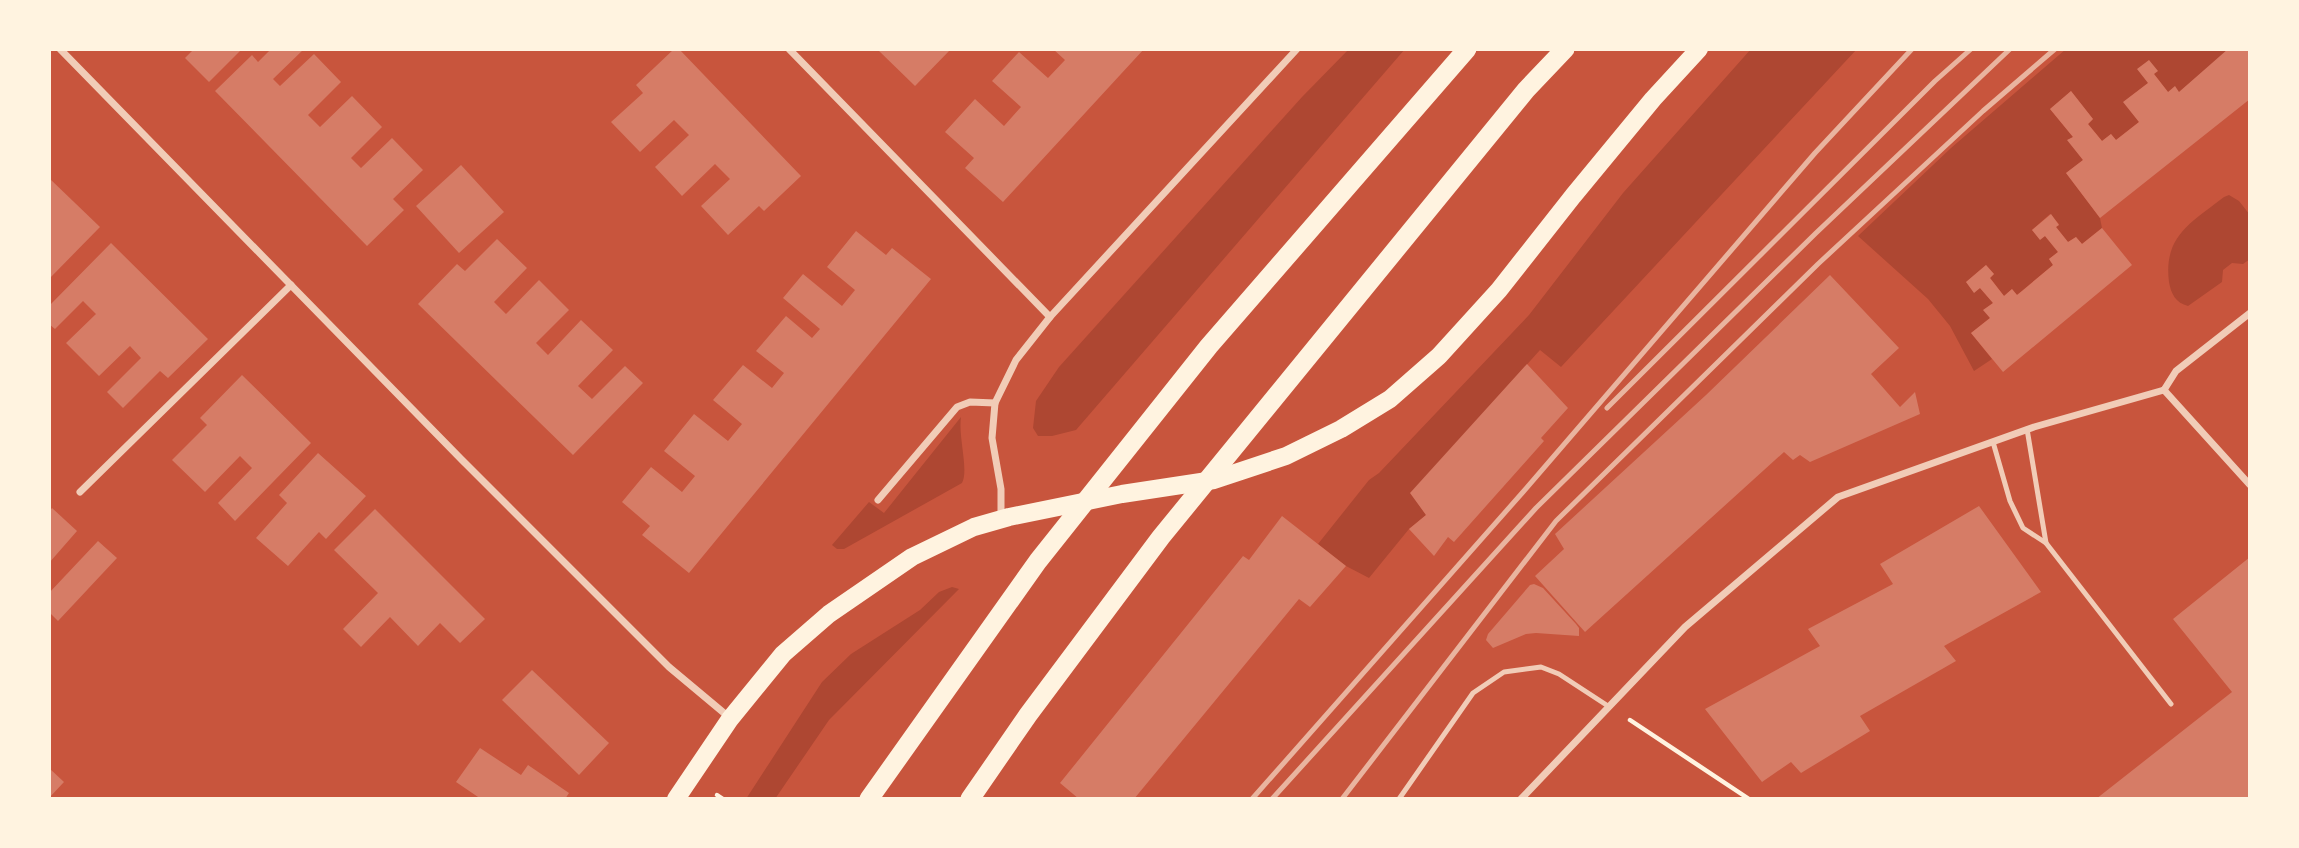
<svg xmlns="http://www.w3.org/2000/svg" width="2299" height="848" viewBox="0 0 2299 848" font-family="Rubik,sans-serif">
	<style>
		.green { fill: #ae4732 }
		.building { fill: #d67c66 }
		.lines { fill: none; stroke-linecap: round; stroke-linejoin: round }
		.path { stroke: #fff3e0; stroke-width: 4.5 }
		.service { stroke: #f1ccb7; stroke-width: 5 }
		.minor { stroke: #f1ccb7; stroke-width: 7 }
		.primary { stroke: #fff3e0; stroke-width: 18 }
		.trunk { stroke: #fff3e0; stroke-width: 19 }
		.rail { stroke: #e9b49f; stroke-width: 5 }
	</style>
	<rect width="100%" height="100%" fill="#c8553d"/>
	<g class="green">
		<path d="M1349 49H1405L1076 430 1052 436H1038L1033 428 1036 401 1059 367 1302 97Z"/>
		<path d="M1751 49H1857L1561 367 1540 350 1411 493 1426 515 1409 529 1369 578 1346 566 1318 544 1369 480 1379 473 1529 315 1623 193Z"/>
		<path d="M2066 49 2229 50 2179 92H2168L2154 74 2149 60 2148 83 2124 102 2139 122 2116 140 2111 134 2102 141 2088 124 2093 119 2071 91 2050 109 2073 137 2068 140 2083 160 2066 173 2100 218 2102 228 2082 244 2076 237 2068 242 2056 227 2059 224 2050 214 2032 230 2040 239 2045 236 2058 252 2049 259 2053 265 2017 295 2012 289 2004 296 1990 278 1994 274 1986 265 1966 282 1974 292 1980 288 1993 303 1984 310 1990 318 1971 333 1992 359 1974 371 1950 326 1928 299 1858 236 1951 148Z"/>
		<path d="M2229 195 2239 201 2250 215V259L2243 264 2232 263 2223 270 2222 282 2188 306C2176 303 2171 294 2169 282 2163 236 2192 222 2224 197Z"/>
		<path d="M961 417C958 437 969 470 962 483L844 549H837L832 545 869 502 884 513Z"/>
		<path d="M952 587 959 589 829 720 775 799H746L822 682 851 654 920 610 939 592Z"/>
	</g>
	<g class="building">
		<path d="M194 49H242L209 82 185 58Z"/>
		<path d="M271 49H304L273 79 280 86 314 54 341 82 308 115 320 127 352 96 382 127 351 158 361 168 392 138 423 170 393 199 404 210 367 246 215 91 252 55 258 62Z"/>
		<path d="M674 49H679L801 176 764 211 759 206 728 235 701 206 730 179 715 164 682 196 655 167 689 135 674 120 640 152 611 122 643 93 636 85Z"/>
		<path d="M877 49H951L915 86Z"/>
		<path d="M1053 49H1144L1003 202 965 168 974 158 945 132 975 99 1004 126 1021 107 992 81 1019 52 1048 78 1065 60Z"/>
		<path d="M2228 49H2250V99L2100 218 2066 173 2083 160 2067 140 2073 137 2050 109 2071 91 2093 119 2088 124 2102 141 2111 134 2116 140 2139 122 2123 102 2148 83 2137 69 2149 60 2158 71 2154 74 2168 92 2175 86 2179 92Z"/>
		<path d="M461 165 504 212 459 253 416 206Z"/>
		<path d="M49 178 100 227 49 279Z"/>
		<path d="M2051 214 2059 225 2056 227 2068 242 2076 237 2082 244 2102 228 2132 265 2003 372 1971 333 1990 318 1983 310 1993 303 1980 288 1974 293 1966 282 1986 265 1994 274 1990 278 2004 296 2012 289 2017 295 2022 291 2053 265 2049 259 2058 252 2045 236 2040 240 2032 230Z"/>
		<path d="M856 231 886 255 892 248 931 279 689 573 642 535 650 526 622 502 651 467 682 492 695 476 664 451 694 414 728 441 742 424 713 400 743 365 772 388 784 373 756 351 786 316 812 338 820 329 783 298 803 274 842 306 855 290 827 267Z"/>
		<path d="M497 239 527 268 494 302 506 314 539 280 569 310 536 343 548 355 581 320 613 350 578 386 592 399 625 366 643 383 573 455 418 304 457 264 465 271Z"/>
		<path d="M111 243 208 339 168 378 160 371 123 408 107 392 141 358 130 346 99 376 66 343 96 314 83 301 55 329 49 324V306Z"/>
		<path d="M1830 275 1899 348 1871 374 1900 407 1915 392 1920 414 1810 462 1800 455 1793 460 1784 452 1585 632 1535 576 1564 549 1555 534 1706 395Z"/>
		<path d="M1527 364 1568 408 1541 438 1544 441 1454 542 1448 537 1434 556 1409 529 1426 515 1410 493Z"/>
		<path d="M242 375 311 443 235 521 218 503 252 468 240 456 205 492 172 460 207 425 200 418Z"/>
		<path d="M318 453 366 496 326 539 319 532 288 566 256 538 287 503 279 495Z"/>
		<path d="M1979 506 2041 592 1944 646 1956 661 1860 716 1870 731 1801 773 1791 762 1762 782 1705 709 1820 646 1808 629 1893 584 1880 564Z"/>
		<path d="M52 508 77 531 49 563V512Z"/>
		<path d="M375 509 485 619 460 643 440 623 418 646 390 617 361 647 343 629 378 593 334 550Z"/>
		<path d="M1282 516 1346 566 1310 607 1299 599 1134 799H1079L1060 783 1243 556 1249 560Z"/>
		<path d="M98 541 117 558 58 621 49 612V593Z"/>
		<path d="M2250 557V799H2096L2232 692 2173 619Z"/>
		<path d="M1534 584 1543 588 1576 624 1579 628V636L1536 633 1526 634 1493 648 1486 640 1488 634 1530 585Z"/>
		<path d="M532 670 609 743 579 775 502 700Z"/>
		<path d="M480 748 521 775 528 765 569 793 565 799H481L456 782Z"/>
		<path d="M49 768 64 782 49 798Z"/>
	</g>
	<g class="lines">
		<g class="path">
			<path d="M1630 720 1749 799"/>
			<path d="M717 795 723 799"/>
		</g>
		<g class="service">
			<path d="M2027 429 2046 543"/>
			<path d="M1993 442 2010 501 2023 528 2046 543 2171 704"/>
			<path d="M1399 799 1473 693 1504 672 1541 667 1559 674 1608 706"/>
		</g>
		<g class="minor">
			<path d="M60 49 461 459 669 667 730 718"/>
			<path d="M789 49 1050 317"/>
			<path d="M2164 390 2250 485"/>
			<path d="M2164 390 2176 371 2250 313"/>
			<path d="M80 492 291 285"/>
			<path d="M878 500 957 407 970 402 995 403"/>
			<path d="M1001 518V489L992 438 995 403 1016 360 1050 317 1297 49"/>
			<path d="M1521 799 1685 627 1838 497 2034 427 2164 390"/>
		</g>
		<path class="primary" d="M676 799 730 719 783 654 829 614 912 557 974 527 1009 517 1122 494 1214 480 1286 456 1341 429 1390 399 1439 356 1499 290 1573 196 1653 99 1699 49"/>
		<g class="trunk">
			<path d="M869 799 1038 561 1209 346 1467 49"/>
			<path d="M970 799 1028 715 1161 537 1526 90 1565 49"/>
		</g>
		<g class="rail">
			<path d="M1607 408 1935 81 1971 49"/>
			<path d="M1252 799 1523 492 1815 153 1912 49"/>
			<path d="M1272 799 1536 508 1816 233 2010 49"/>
			<path d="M1342 799 1556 521 1818 264 1983 111 2055 49"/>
		</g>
	</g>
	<rect width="2299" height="848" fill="none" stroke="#fff3e0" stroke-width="102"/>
</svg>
